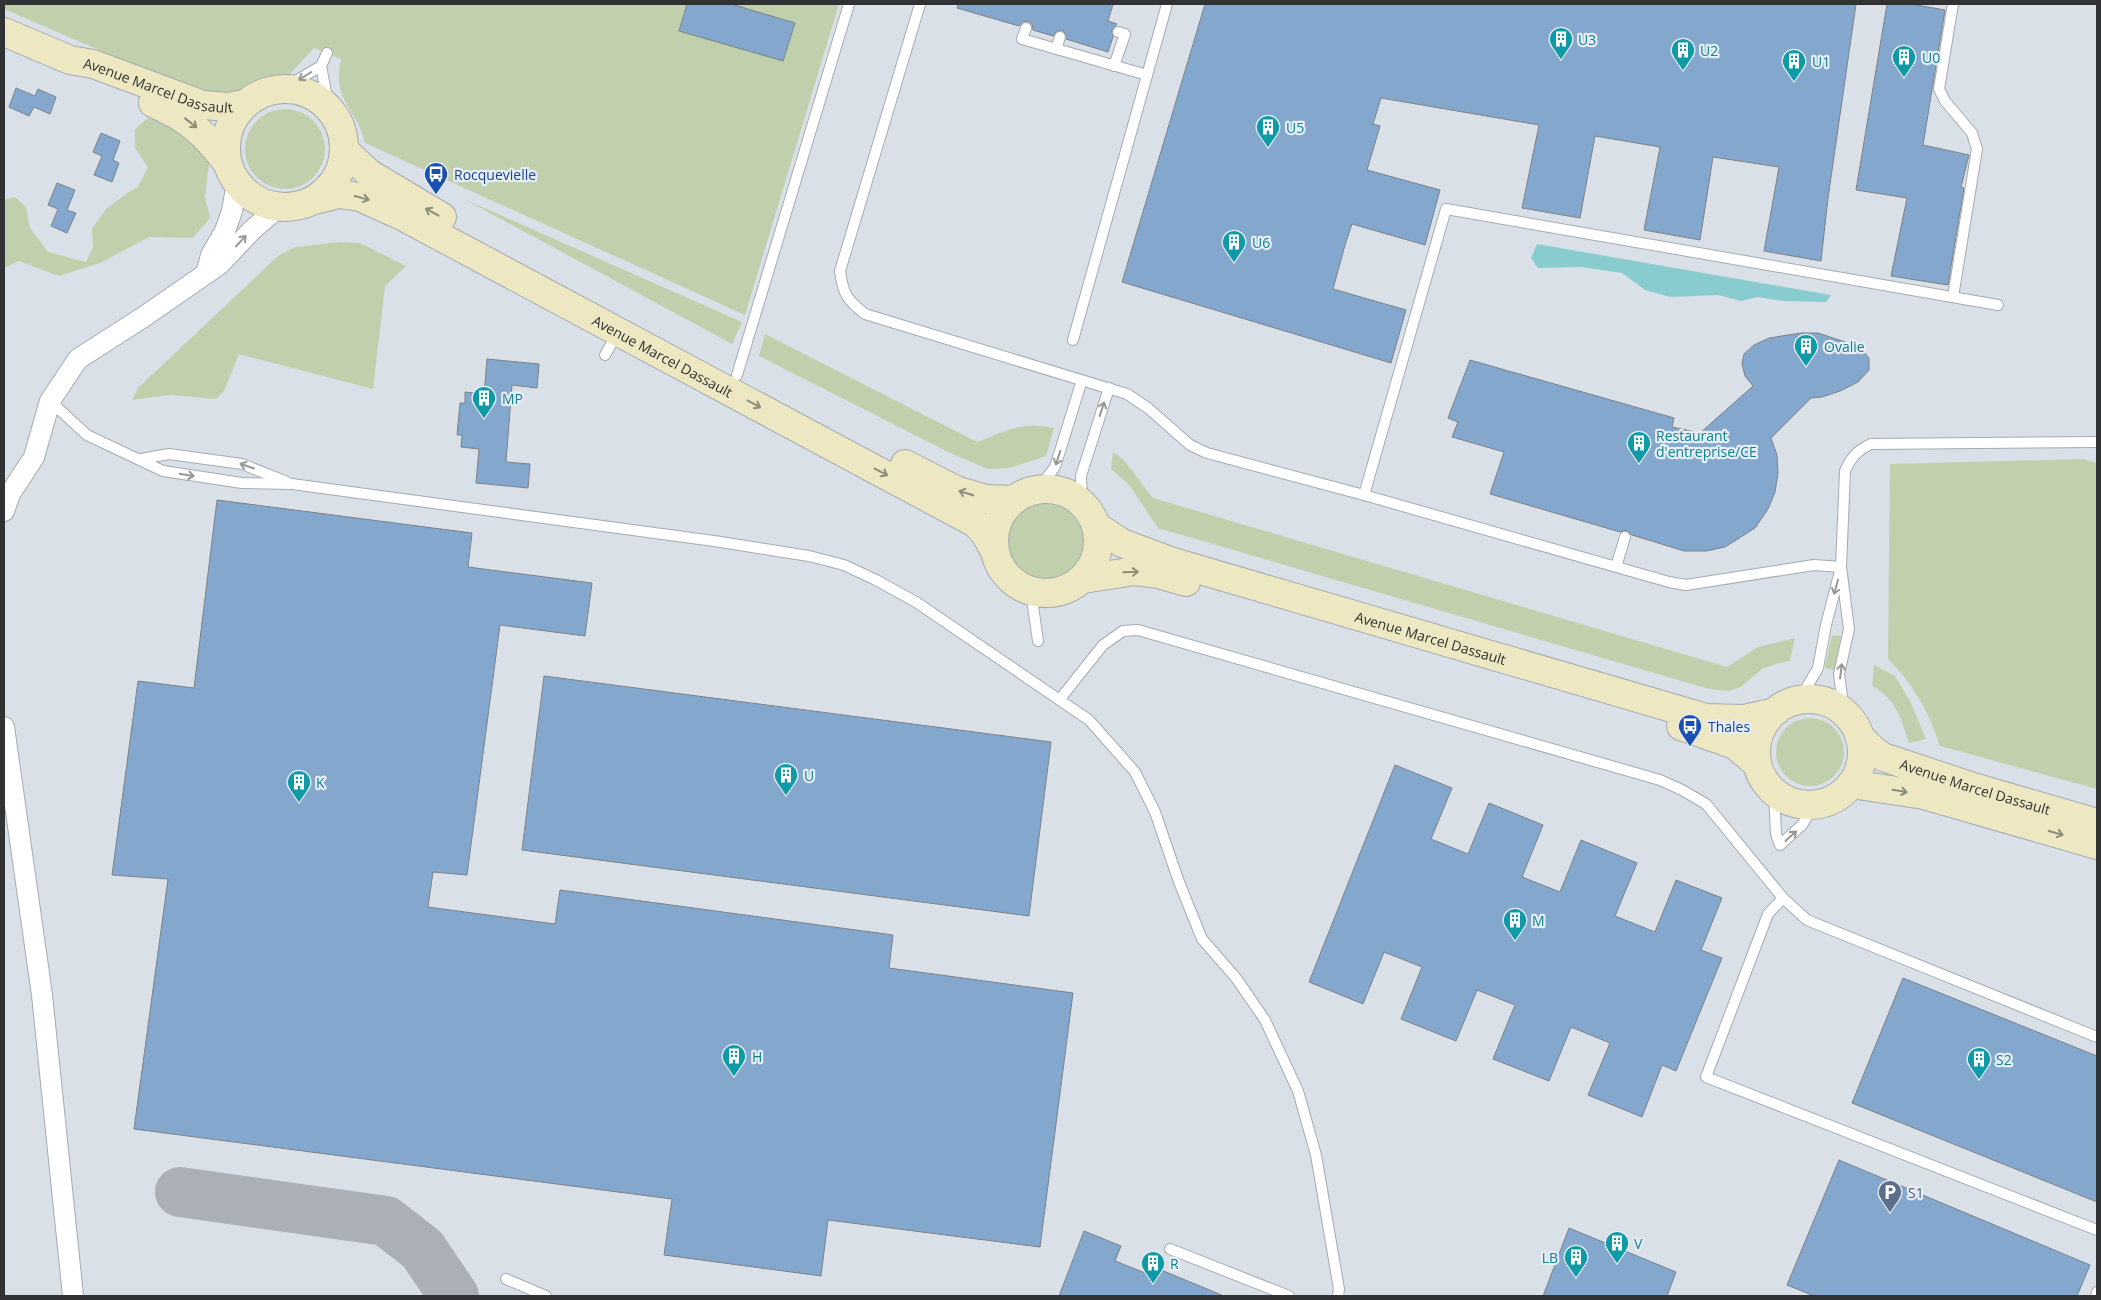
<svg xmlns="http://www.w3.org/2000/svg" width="2101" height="1300" viewBox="0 0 2101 1300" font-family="'Open Sans',sans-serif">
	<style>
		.green { fill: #c1d0ac }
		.water { fill: #89ccd0 }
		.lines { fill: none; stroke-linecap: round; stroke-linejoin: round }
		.taxiway { stroke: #aab0b5; stroke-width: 50 }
		.building { fill: #83a7cd; stroke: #7d8288 }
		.service-casing { stroke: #a5abb1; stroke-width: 12 }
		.minor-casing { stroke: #a5abb1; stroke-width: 22 }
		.secondary-casing { stroke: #a5abb1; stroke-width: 30 }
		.service { stroke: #fff; stroke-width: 10 }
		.minor { stroke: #fff; stroke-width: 20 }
		.secondary { stroke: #ede7c2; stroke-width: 28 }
		.oneway { stroke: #98989a }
		.oneway2 { stroke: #8e8c7b }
		.labels { text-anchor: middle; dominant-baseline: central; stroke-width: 4.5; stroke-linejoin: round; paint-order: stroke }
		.culture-label { font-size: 14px; fill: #0d838f; stroke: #e7edf4; text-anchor: start }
		.street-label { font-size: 14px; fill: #303234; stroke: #e7edf4 }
		.transit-label { font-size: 14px; fill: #164399; stroke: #e7edf4; text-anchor: start }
		.service-label { font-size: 14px; fill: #4e5e75; stroke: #e7edf4; text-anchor: start }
	</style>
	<rect width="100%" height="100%" fill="#dae0e7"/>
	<g class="green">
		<path d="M4 4H839L745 315 365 143C357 108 331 100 341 59L314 48 289 75 259 78 235 94 212 99 4 9Z"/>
		<circle cx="285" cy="149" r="40"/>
		<path d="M153 114 198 139 209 164 205 197 210 218 193 238 149 237 100 263 59 276 19 261 4 268V200L15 197 26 207 30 228 48 252 86 262 93 247 92 229 106 209 127 193 138 187 148 167 135 148V129Z"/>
		<path d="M464 199 742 322 732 344Z"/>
		<path d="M339 242 360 243 406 266 385 286 373 389 239 354 224 391 216 399 170 395 132 400 138 388 279 255 296 247Z"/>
		<path d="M765 334 977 442C1008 431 1020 421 1054 428L1046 456 1010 468 988 469 950 453 759 356Z"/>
		<path d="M1113 452 1123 459 1153 498 1727 667 1758 647 1795 638 1790 661 1776 664 1762 669 1741 687 1728 691 1709 689 1158 528 1129 485 1111 469Z"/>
		<path d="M2083 459 2097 463V789L1940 746C1929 712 1913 684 1888 659L1890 464Z"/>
		<circle cx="1046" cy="542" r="38"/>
		<path d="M1832 635 1841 636 1834 670 1825 668Z"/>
		<path d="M1874 665 1895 676 1911 703 1926 739 1909 743C1900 716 1897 701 1872 685Z"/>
		<circle cx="1810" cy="752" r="34"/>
	</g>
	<path class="water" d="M1537 244 1831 295 1826 302 1782 301 1758 297 1741 301 1718 295 1670 297 1645 290 1622 273 1581 267 1538 268 1531 258Z"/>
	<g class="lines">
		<path class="taxiway" d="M180 1192 386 1221 422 1249 454 1296"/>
	</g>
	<g class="building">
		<path d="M687 4H731L795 23 783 61 679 31Z"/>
		<path d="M958 4H1113L1108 21 1117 24 1112 30 1113 37 1108 52 1066 39 1065 33 1062 30 1056 32 1053 36 1033 30 1032 24 1028 21 1022 22 1019 26 957 8Z"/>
		<path d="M1205 4H1856L1828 198 1821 261 1764 251 1779 167 1713 157 1700 240 1644 230 1660 147 1595 136 1580 218 1522 208 1539 125 1381 98 1373 124 1380 126 1367 170 1440 190 1425 245 1352 224 1345 245 1333 289 1406 310 1391 363 1122 282Z"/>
		<path d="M1887 4H1911L1945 10 1923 145 1969 155 1961 187 1964 188 1948 285 1891 276 1907 198 1856 190Z"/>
		<path d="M16 88 35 96 38 89 56 97 50 114 34 107 29 116 9 107Z"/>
		<path d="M101 133 120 141 113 160 119 163 112 182 94 175 102 156 93 152Z"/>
		<path d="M57 183 75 190 67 210 76 213 67 233 51 226 58 209 48 205Z"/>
		<path d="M1801 333H1818L1851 344 1863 351 1869 358V370L1858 382 1840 391 1822 397 1811 398 1771 438 1777 455 1778 473 1775 492 1768 509 1755 528 1725 547 1706 551H1684L1632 535 1626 530 1620 532 1490 494 1504 452 1452 437 1458 422 1448 418 1470 360 1674 418 1672 427 1700 433 1753 386 1745 376 1742 364 1744 354 1754 345 1769 338Z"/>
		<path d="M487 359 539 364 537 388 512 385 506 462 530 464 528 488 476 483 479 449 461 447 462 435H457L460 403H465V392L484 394Z"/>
		<path d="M217 500 472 533 468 567 592 583 585 636 500 625 467 875 433 872 428 907 555 924 560 890 893 935 889 968 1073 993 1040 1247 828 1220 821 1276 664 1255 672 1199 134 1129 168 879 112 875 138 681 194 688Z"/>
		<path d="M544 676 1051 742 1029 916 522 850Z"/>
		<path d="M1395 765 1452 788 1431 839 1468 854 1489 803 1543 825 1522 877 1560 892 1581 840 1637 863 1615 916 1655 932 1676 880 1722 898 1701 950 1722 958 1676 1071 1662 1065 1642 1117 1588 1095 1610 1043 1571 1027 1549 1081 1493 1059 1515 1005 1477 990 1456 1041 1401 1019 1422 967 1384 952 1363 1004 1309 982Z"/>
		<path d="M1903 978 2097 1056V1202L1852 1103Z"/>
		<path d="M1839 1160 2090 1265 2077 1296H1814L1787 1285Z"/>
		<path d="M1569 1228 1676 1272 1667 1296H1543Z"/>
		<path d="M1084 1231 1121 1246 1115 1261 1158 1278 1161 1270 1224 1296H1059Z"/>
	</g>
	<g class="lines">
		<g class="service-casing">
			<g id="service">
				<path d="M920 4 840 271C843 294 847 300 865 314L1127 394 1148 408 1190 445 1207 453 1364 495 1669 582 1686 585 1814 565 1841 567 1845 471C1851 457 1858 450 1871 444L2097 442"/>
				<path d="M1026 28 1022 39 1147 75"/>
				<path d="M1056 49 1060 37"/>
				<path d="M321 66 327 53"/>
				<path d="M1114 66 1125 34 1118 32"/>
				<path d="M282 89 321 66 329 108"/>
				<path d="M1953 297 1977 149 1972 133 1945 101 1939 89 1953 4"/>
				<path d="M1073 340 1167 4"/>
				<path d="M605 355 618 332"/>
				<path d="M737 375 849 4"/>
				<path d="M50 401 87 435 163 471 242 483 292 484 714 541 809 556 844 565 876 580 916 602 1089 720 1135 772 1155 812 1179 882 1202 939 1236 978 1265 1020 1298 1091 1316 1155 1339 1289 1338 1296"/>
				<path d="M141 459 169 454 242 464 287 482"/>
				<path d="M1037 490 1055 467 1082 380"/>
				<path d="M1364 495 1446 209 1998 305"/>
				<path d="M1082 503 1081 476 1109 388"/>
				<path d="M1616 567 1625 537"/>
				<path d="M1031 592 1038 641"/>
				<path d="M1060 699 1103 645 1123 631 1138 630 1660 780 1682 790 1706 804 1783 898 1807 920 2097 1037"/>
				<path d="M1799 700 1818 668 1826 625 1841 567 1849 629 1839 674 1844 712"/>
				<path d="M1774 793 1776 834 1780 845 1802 825 1814 805"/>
				<path d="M1783 898 1768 914 1706 1077 2097 1230"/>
				<path d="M1170 1249 1289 1296"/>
				<path d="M506 1279 546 1296"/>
				<path d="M2096 1296 2097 1292"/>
			</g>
		</g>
		<g class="minor-casing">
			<g id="minor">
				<path d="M206 274 211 255 225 231 232 211 237 183"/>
				<path d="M4 511 10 494 34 457 50 401 78 359 145 316 220 264 252 230 279 207"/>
				<path d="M4 727 42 995 73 1296"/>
			</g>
		</g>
		<g class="secondary-casing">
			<g id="secondary">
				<path id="s1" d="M4 32 70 60 93 64 203 105 228 107 244 104"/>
				<circle cx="285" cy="148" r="59"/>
				<path d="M153 103C187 118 205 133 227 163"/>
				<path d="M344 150 370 174 442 217"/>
				<path id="s2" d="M315 200 339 194 360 197 402 216 975 523 984 532 994 550"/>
				<path d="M905 464 958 491 986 499 1014 500"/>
				<circle cx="1046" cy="541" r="52"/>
				<path id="s3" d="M1096 526 1122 543 1173 562 1706 718 1744 719 1772 713"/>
				<path d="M1083 579 1135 571 1159 574 1186 582"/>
				<circle cx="1809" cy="752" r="53"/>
				<path d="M1681 726 1735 745 1757 764"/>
				<path id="s4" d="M1859 736 1873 750 1883 757 1973 787 2097 823"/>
				<path d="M1851 784 1924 795 2097 845"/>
			</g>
		</g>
		<use href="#service" class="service"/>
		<use href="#minor" class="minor"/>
		<use href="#secondary" class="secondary"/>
	</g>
	<defs><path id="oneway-shaft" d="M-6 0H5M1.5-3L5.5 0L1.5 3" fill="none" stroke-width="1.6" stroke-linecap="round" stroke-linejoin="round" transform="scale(1.25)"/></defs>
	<g class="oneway">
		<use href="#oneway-shaft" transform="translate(305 76) rotate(148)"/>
		<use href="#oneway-shaft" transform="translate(241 241) rotate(-47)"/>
		<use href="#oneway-shaft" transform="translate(1102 409) rotate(-72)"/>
		<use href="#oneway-shaft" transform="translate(1058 458) rotate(108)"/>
		<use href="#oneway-shaft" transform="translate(247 466) rotate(-161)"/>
		<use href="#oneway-shaft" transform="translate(187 475) rotate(9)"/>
		<use href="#oneway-shaft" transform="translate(1836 587) rotate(105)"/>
		<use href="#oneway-shaft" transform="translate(1841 671) rotate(-83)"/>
		<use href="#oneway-shaft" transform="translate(1791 836) rotate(-42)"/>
	</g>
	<g class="oneway2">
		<use href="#oneway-shaft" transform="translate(191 123) rotate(38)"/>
		<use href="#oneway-shaft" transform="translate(362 198) rotate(15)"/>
		<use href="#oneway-shaft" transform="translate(432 212) rotate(-151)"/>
		<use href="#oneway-shaft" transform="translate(754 404) rotate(28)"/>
		<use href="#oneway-shaft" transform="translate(881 472) rotate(28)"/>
		<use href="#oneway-shaft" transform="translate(966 493) rotate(-163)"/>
		<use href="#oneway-shaft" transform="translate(1131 572) rotate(-2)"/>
		<use href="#oneway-shaft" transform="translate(1900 791) rotate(9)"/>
		<use href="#oneway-shaft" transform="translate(2056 833) rotate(16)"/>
	</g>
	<defs>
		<g id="building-pin" transform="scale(1.25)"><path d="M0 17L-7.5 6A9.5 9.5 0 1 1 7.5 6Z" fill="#0f9aa8" stroke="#e7edf4"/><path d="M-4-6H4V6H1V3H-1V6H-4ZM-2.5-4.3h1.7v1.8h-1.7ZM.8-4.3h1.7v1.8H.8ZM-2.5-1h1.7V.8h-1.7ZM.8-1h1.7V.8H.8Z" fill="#fff"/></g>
		<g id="bus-pin" transform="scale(1.25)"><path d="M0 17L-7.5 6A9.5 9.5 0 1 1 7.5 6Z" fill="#1a4fb4" stroke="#e7edf4"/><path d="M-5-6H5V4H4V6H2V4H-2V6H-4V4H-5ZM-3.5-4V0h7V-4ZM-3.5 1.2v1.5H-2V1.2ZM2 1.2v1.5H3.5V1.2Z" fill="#fff"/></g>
		<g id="parking-pin" transform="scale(1.25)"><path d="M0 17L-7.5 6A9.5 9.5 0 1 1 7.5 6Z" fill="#5c6f8a" stroke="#e7edf4"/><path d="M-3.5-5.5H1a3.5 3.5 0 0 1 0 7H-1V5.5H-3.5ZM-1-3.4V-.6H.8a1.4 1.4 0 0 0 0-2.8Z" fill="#fff"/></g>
	</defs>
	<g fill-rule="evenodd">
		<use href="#building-pin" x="1561" y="39"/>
		<use href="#building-pin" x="1683" y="50"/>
		<use href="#building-pin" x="1904" y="57"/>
		<use href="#building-pin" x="1794" y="61"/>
		<use href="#building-pin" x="1268" y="127"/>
		<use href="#bus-pin" x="436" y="174"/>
		<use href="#building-pin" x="1234" y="242"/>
		<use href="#building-pin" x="1806" y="346"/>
		<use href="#building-pin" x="484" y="398"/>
		<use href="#building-pin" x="1639" y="443"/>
		<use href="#bus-pin" x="1690" y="726"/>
		<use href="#building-pin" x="786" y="775"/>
		<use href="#building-pin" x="299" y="782"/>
		<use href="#building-pin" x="1515" y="920"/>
		<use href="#building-pin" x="734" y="1056"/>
		<use href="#building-pin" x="1979" y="1059"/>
		<use href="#parking-pin" x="1890" y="1192"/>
		<use href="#building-pin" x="1617" y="1243"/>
		<use href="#building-pin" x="1576" y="1257"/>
		<use href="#building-pin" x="1153" y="1263"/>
	</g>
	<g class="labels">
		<g class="culture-label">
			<text x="1578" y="39">U3</text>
			<text x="1700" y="50">U2</text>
			<text x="1922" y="57">U0</text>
			<text x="1812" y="61">U1</text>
			<text x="1286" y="127">U5</text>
			<text x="1252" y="242">U6</text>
			<text x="1824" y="346">Ovalie</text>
			<text x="502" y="398">MP</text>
			<text x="1656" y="435">Restaurant<tspan x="1656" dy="16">d'entreprise/CE</tspan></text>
			<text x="804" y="775">U</text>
			<text x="316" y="782">K</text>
			<text x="1532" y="920">M</text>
			<text x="752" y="1056">H</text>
			<text x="1996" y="1059">S2</text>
			<text x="1634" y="1243">V</text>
			<text x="1558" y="1257" text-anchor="end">LB</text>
			<text x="1170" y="1263">R</text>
		</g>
		<g class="street-label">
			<text stroke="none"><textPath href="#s1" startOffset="164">Avenue Marcel Dassault</textPath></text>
			<text stroke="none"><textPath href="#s2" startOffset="388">Avenue Marcel Dassault</textPath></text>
			<text stroke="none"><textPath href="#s3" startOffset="354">Avenue Marcel Dassault</textPath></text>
			<text stroke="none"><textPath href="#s4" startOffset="129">Avenue Marcel Dassault</textPath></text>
		</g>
		<g class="transit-label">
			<text x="454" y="174">Rocquevielle</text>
			<text x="1708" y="726">Thales</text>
		</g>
		<g class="service-label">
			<text x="1908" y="1192">S1</text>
		</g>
	</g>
	<rect width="2101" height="1300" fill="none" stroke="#303234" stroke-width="10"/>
</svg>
